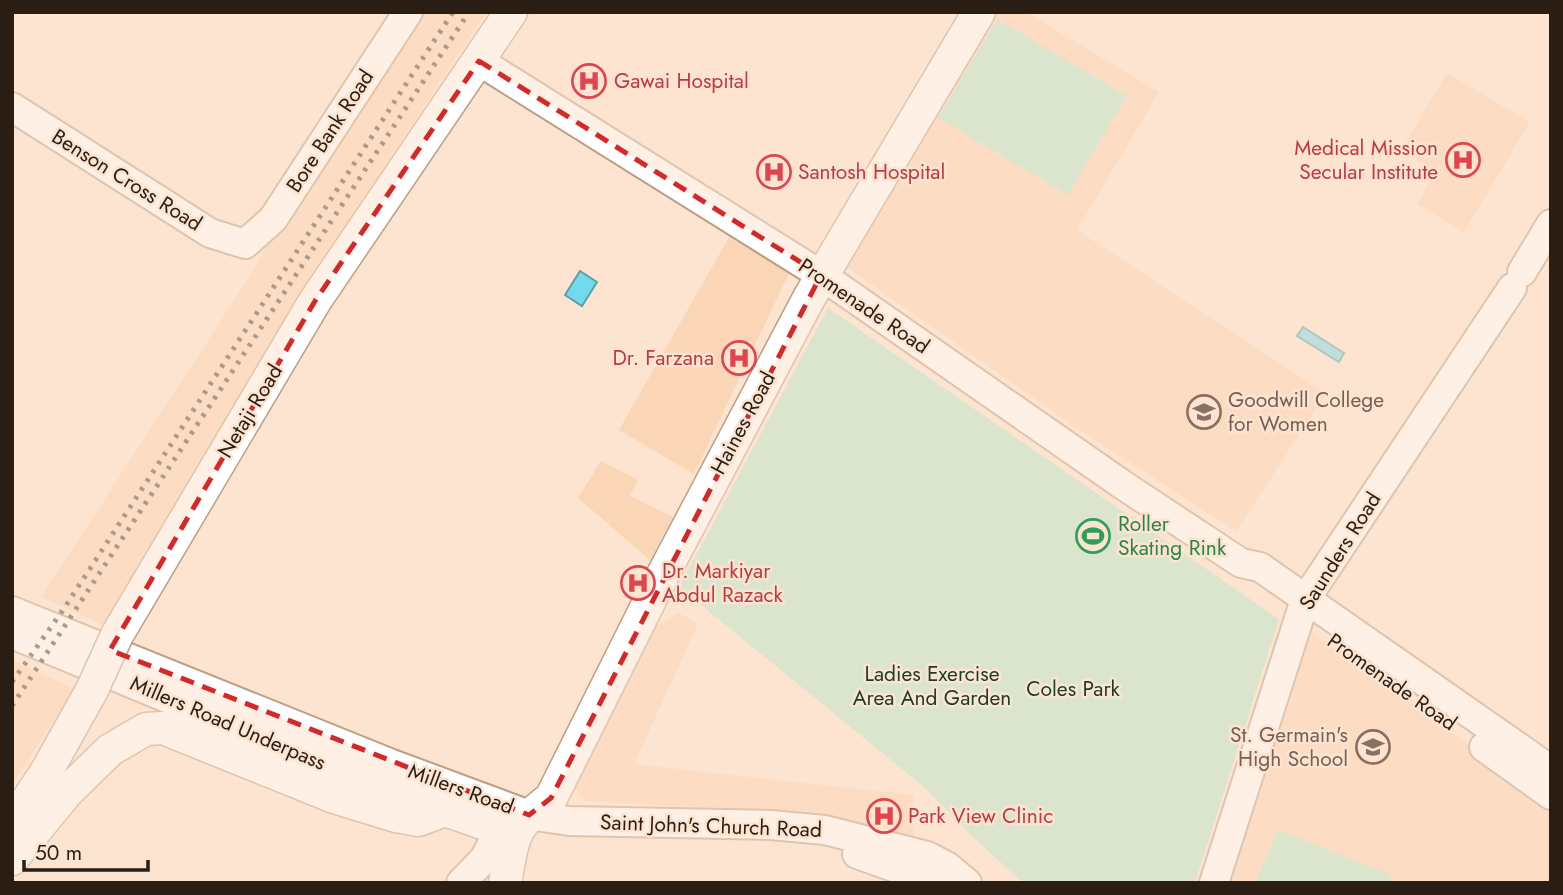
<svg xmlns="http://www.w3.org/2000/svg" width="1563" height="895" viewBox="0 0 1563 895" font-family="Jost,sans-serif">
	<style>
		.built { fill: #fad5b6 }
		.green { fill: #b1e7cc }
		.water { fill: #71daeb; stroke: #5ba1aa; stroke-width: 2 }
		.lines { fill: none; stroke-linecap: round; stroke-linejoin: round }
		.secondary-casing { stroke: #bb9e86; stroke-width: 32 }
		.primary-casing { stroke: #bb9e86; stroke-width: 35 }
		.secondary { stroke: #fff; stroke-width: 28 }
		.primary { stroke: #fff; stroke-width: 32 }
		.rail { stroke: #4f4035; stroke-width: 5; stroke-dasharray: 3.5 7; stroke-linecap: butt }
		.primary-bridge-casing { stroke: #bb9e86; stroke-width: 35; stroke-linecap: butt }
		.primary-bridge { stroke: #fff; stroke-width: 32 }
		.marked { fill: none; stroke: #d62828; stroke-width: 5; stroke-dasharray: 14 9; stroke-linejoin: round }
		.labels { text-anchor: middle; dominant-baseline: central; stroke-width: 5; stroke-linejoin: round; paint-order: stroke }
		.health-label { font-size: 21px; fill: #be3a42; stroke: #fde4d0; text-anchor: start }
		.street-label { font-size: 21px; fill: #291d14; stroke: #fde4d0 }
		.education-label { font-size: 21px; fill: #785e54; stroke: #fde4d0; text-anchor: start }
		.leisure-label { font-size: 21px; fill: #27864d; stroke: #fde4d0; text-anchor: start }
		.park-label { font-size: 21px; fill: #173d2d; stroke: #fde4d0 }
	</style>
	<rect width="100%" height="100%" fill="#fde4d0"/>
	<g class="built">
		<path d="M416 12H486L279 328 104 625 41 597 253 271 276 225Z"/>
		<path d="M996 12H1026L1159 92 1077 230 1326 394 1236 531 1081 431 839 262Z"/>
		<path d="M1447 73 1530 122 1464 232 1417 204 1436 171 1401 150Z"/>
		<path d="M731 234 791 269 694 474 619 430Z"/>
		<path d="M601 461 638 480 630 496 673 517 650 560 578 498Z"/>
		<path d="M679 613 698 624 634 764 913 795 914 836 822 818 768 812 585 801 575 787 644 640 657 625Z"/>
		<path d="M1312 632 1551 803V883H1231Z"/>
		<path d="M12 660 75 689 12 784Z"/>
	</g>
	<g class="green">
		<path d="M997 19 1127 96 1068 195 938 118Z"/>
		<path d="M828 308 1279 619 1195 883H1023L971 835 924 787 679 587Z"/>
		<path d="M1278 830 1391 875 1388 883H1255Z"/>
	</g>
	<g class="water">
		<path d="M580 271 597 282 582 306 565 295Z"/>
		<path d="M1303 327 1344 353 1339 362 1297 336Z"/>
	</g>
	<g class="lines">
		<g class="secondary-casing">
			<g id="secondary">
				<path d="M479 61 821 275 1123 485 1241 563 1260 567 1551 770"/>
				<path d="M12 107 210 233 245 244 273 219 408 12"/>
				<path d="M1522 272 1551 224"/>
				<path d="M12 611 392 764 529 815 569 821 771 825 825 830 927 856 948 867 967 883"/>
				<path d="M12 634 344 771 445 810"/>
				<path d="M1484 747 1551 795"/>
				<path d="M857 854 916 875 929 883"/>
				<path d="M461 883 485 858 509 810"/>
				<path d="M1214 883 1305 600 1512 288"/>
			</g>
		</g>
		<g class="primary-casing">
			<g id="primary">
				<path d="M117 635 315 301 511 12"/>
				<path d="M12 823 45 774 92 690"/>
				<path d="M12 859 67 792 110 750 146 729 163 728 334 797 396 816 418 820 445 810 514 834"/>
				<path d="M505 883C514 836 511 828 551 798L659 582 809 298 979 12"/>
			</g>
		</g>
		<use href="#secondary" class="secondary"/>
		<use href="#primary" class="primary"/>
		<g class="rail">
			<path d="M12 682 63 610 453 12"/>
			<path d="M12 706 469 12"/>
		</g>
		<g class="primary-bridge-casing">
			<path id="primary-bridge" d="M92 690 117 635"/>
		</g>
		<use href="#primary-bridge" class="primary-bridge"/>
	</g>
	<path d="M0 0H1563V895H0ZM479 61 821 275 551 798 529 815 110 650 315 301Z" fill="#fde4d0" fill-opacity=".55" fill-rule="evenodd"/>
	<path class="marked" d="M479 61 821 275 551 798 529 815 110 650 315 301Z"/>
	<defs>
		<g id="hospital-ring" transform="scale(1.75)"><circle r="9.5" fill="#fde4d0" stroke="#e0444e" stroke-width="1.5"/><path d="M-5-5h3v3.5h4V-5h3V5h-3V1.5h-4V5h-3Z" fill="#e0444e"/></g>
		<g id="university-ring" transform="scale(1.75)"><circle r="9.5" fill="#fde4d0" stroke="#8d6e63" stroke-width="1.5"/><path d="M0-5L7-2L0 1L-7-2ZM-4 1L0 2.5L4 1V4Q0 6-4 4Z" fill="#8d6e63"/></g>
		<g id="stadium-ring" transform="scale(1.75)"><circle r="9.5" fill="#fde4d0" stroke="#2e9e5b" stroke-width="1.5"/><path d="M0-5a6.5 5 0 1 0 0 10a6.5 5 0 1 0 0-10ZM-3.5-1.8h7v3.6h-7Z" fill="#2e9e5b"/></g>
		<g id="school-ring" transform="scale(1.75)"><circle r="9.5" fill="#fde4d0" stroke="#8d6e63" stroke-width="1.5"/><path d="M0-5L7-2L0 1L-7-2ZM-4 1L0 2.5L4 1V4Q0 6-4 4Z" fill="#8d6e63"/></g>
	</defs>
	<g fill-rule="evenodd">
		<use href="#hospital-ring" x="589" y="81"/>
		<use href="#hospital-ring" x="1463" y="160"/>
		<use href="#hospital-ring" x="774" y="172"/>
		<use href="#hospital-ring" x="739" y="358"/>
		<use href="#university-ring" x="1204" y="412"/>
		<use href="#stadium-ring" x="1093" y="536"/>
		<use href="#hospital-ring" x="638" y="583"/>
		<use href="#school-ring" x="1373" y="747"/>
		<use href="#hospital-ring" x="884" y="816"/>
	</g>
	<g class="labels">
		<g class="health-label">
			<text x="614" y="81">Gawai Hospital</text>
			<text x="1438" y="148" text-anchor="end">Medical Mission<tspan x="1438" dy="24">Secular Institute</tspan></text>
			<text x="798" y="172">Santosh Hospital</text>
			<text x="714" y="358" text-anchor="end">Dr. Farzana</text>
			<text x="662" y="571">Dr. Markiyar<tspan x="662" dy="24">Abdul Razack</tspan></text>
			<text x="908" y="816">Park View Clinic</text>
		</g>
		<g class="street-label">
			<text transform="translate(330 131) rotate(-57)">Bore Bank Road</text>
			<text transform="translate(127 180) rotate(32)">Benson Cross Road</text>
			<text transform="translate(864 306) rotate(34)">Promenade Road</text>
			<text transform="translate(250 411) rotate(-59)">Netaji Road</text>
			<text transform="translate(743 423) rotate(-62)">Haines Road</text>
			<text transform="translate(1340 551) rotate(-58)">Saunders Road</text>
			<text transform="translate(1392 682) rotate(35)">Promenade Road</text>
			<text transform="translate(228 723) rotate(23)">Millers Road Underpass</text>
			<text transform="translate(461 789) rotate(20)">Millers Road</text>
			<text transform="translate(711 826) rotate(2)">Saint John's Church Road</text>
		</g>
		<g class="education-label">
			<text x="1228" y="400">Goodwill College<tspan x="1228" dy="24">for Women</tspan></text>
			<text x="1348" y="735" text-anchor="end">St. Germain's<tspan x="1348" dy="24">High School</tspan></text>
		</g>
		<g class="leisure-label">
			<text x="1118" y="524">Roller<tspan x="1118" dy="24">Skating Rink</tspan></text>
		</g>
		<g class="park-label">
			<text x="932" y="674">Ladies Exercise<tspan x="932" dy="24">Area And Garden</tspan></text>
			<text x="1073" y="689">Coles Park</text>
		</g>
	</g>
	<rect width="1563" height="895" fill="none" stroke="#291d14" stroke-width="28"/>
	<path d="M24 860v10h124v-10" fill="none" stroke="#291d14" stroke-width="3.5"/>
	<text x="35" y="860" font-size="21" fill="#291d14" stroke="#fde4d0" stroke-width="5" paint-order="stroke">50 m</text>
</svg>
